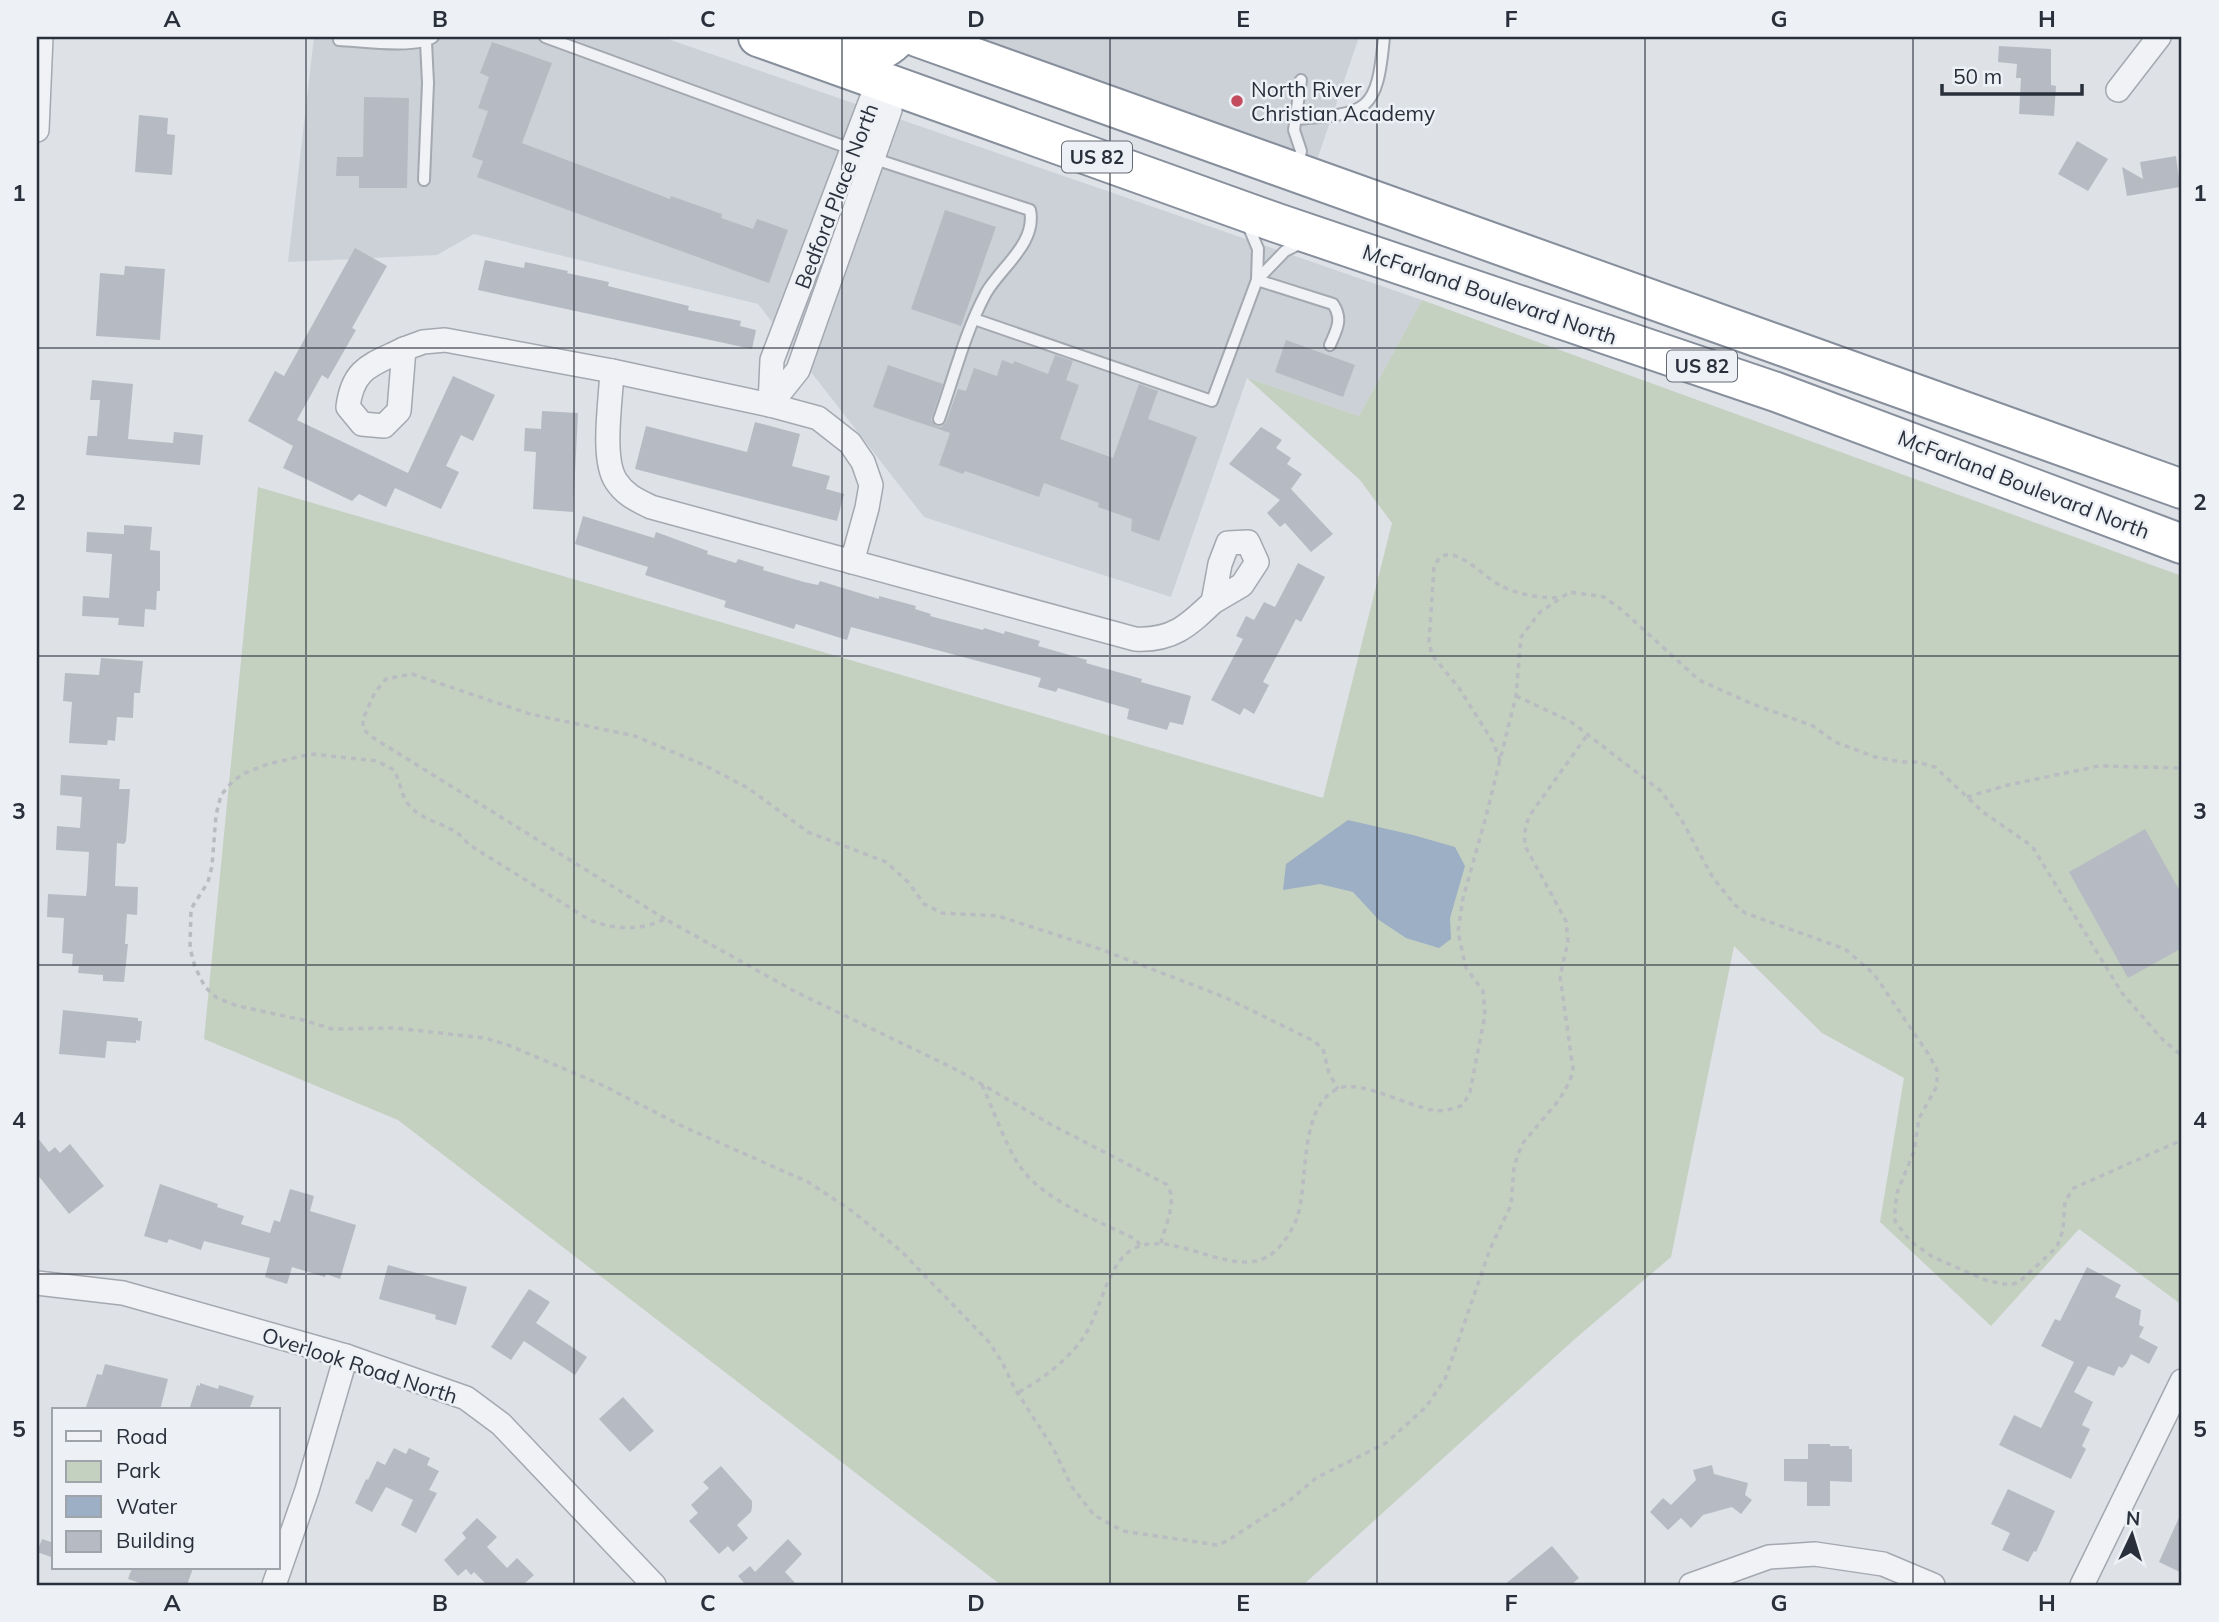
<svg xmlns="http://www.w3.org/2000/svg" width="2219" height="1622" viewBox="0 0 2219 1622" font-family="Mulish,sans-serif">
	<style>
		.built { fill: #ccd1d8 }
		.green { fill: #c4d0c0 }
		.water { fill: #9cafc4 }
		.building { fill: #b6bbc3 }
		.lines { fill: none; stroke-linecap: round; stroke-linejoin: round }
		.lane-casing { stroke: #a4a8b0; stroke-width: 14 }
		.street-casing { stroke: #a4a8b0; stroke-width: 26 }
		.highway-casing { stroke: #878f9c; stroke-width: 42 }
		.path { stroke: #b9bcc1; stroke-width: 3.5; stroke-dasharray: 5 5; stroke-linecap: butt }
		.lane { stroke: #f1f2f5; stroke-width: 10 }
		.street { stroke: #f1f2f5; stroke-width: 23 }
		.highway { stroke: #fff; stroke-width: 38 }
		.grid { fill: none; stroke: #29303c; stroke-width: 2; stroke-opacity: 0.55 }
		.poi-dot { fill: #c34c5e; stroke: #edf0f4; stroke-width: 2.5 }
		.labels { text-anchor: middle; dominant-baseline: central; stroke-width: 5; stroke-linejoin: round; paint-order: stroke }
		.shield { fill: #edf0f4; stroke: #646a73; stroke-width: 2 }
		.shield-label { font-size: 19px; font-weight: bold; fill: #29303c }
		.poi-label { font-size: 21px; fill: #29303c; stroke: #edf0f4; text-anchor: start }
		.street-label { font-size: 21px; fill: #29303c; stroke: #edf0f4 }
		.neatline { fill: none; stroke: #29303c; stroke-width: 2.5 }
		.grid-label { font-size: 23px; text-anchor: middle; font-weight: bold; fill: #29303c }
	</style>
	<rect width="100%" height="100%" fill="#dee1e6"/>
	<g class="built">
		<path d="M314 37H662L1422 300 1359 416 1247 378 1171 597 924 517 758 304 474 234 437 255 288 262Z"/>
		<path d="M960 37H1359L1315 166Z"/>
	</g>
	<path class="green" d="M1422 300 2182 576V1305L2079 1229 1991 1326 1880 1222 1904 1078 1822 1033 1734 946 1671 1257 1576 1338 1303 1585H1001L398 1120 204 1039 258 487 1323 798 1392 523 1360 480 1247 378 1359 416Z"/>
	<path class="water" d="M1348 820 1413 835 1455 847 1465 866 1450 918 1451 939 1439 948 1406 938 1379 920 1353 892 1320 884 1283 890 1286 864Z"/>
	<g class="building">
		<path d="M492 42 552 63 522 143 670 199 671 196 722 214 721 218 753 229 757 219 788 230 769 283 477 177 483 161 472 157 488 111 478 108 489 77 480 73Z"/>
		<path d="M1999 46 2051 49V85L2056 86 2054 116 2019 114 2021 78H2016L2017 64 1998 62Z"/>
		<path d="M364 97 409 98 407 188H359V176H336L337 157H363Z"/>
		<path d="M139 115 168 118 167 134 175 135 172 175 135 172Z"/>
		<path d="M2077 141 2108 159 2088 191 2058 174Z"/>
		<path d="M2176 156 2180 187 2127 196 2122 167 2143 179 2140 162Z"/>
		<path d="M945 210 996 227 961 326 911 309Z"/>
		<path d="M355 248 387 266 352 328 356 330 328 379 322 375 297 420 408 473 453 376 495 395 473 441 461 435 446 466 459 472 441 509 395 488 386 507 359 494 352 501 283 468 293 446 248 421 275 371 284 376Z"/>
		<path d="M485 260 524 268 525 262 568 271 567 273 609 282 608 286 689 306 688 310 741 321 740 326 756 330 752 349 478 290Z"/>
		<path d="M125 266 165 269 160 340 96 336 100 273 124 275Z"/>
		<path d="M1286 340 1355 365 1343 397 1275 372Z"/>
		<path d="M1055 355 1073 361 1066 380 1079 385 1060 439 1113 458 1139 384 1158 391 1148 419 1197 437 1159 541 1131 531 1132 519 1098 507 1099 503 1044 483 1039 497 965 471 963 474 939 465 950 433 873 407 888 365 943 384 931 420 936 426 941 427 946 422 958 389 966 391 974 368 997 376 1002 360 1013 364 1014 361 1048 374Z"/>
		<path d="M92 380 133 384 128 439 173 443 174 432 203 435 200 465 86 455 88 436H97L100 400H90Z"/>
		<path d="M542 411 578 413 573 512 533 509 536 452 524 451 525 428 541 429Z"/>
		<path d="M755 422 800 434 792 466 830 476 826 489 844 494 837 521 635 469 646 426 747 452Z"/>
		<path d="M1261 427 1282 440 1276 448 1291 458 1287 464 1302 474 1291 489 1333 534 1311 552 1285 523 1280 527 1267 513 1280 500 1229 464Z"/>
		<path d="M583 516 654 538 656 532 708 551 707 554 736 563 738 559 764 567 763 570 804 582 818 585 820 581 879 599V596L916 606 915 609 931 614 930 616 983 630 984 628 1004 634 1005 631 1040 641 1038 646 1087 660 1086 663 1142 679 1141 682 1191 696 1183 725 1170 722 1167 730 1127 719 1129 709 1058 688 1056 692 1038 687 1041 678 851 627 847 640 796 624 794 629 724 607 726 601 645 575 648 567 575 544Z"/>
		<path d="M124 525 152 527 150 550 160 551V591H157L156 610 145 609 144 627 118 625 119 618 82 616 83 596 109 598 112 554 86 552 87 532 124 534Z"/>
		<path d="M1298 563 1325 577 1301 622 1296 619 1263 682 1269 685 1254 714 1244 708 1240 715 1211 700 1243 639 1236 636 1246 616 1254 620 1264 602 1275 607Z"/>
		<path d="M101 658 143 661 140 693H134L133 718 117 717 115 741 108 740 107 745 69 743 72 702 63 701 65 673 99 675Z"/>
		<path d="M61 775 120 779 119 789H130L126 841 124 844 117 843 115 886 138 887 137 915 127 914 125 944H128L124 982 103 981V975L78 973 79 966H72L73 954 62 953 64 918 47 917 48 894 86 896 87 888 89 852 56 850 57 826 80 828 82 797 60 795Z"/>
		<path d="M2145 829 2182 895V948L2128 978 2069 872Z"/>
		<path d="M63 1010 138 1018V1021H142L140 1041 136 1040V1043L107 1041 105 1058 59 1054Z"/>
		<path d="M37 1137 49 1152 55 1147 60 1153 70 1144 104 1186 69 1214 37 1174Z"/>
		<path d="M160 1184 218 1204 217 1207 244 1216 241 1224 270 1233 274 1220 280 1222 290 1189 314 1196 310 1211 356 1225 340 1279 326 1274 325 1277 292 1267 287 1284 265 1277 270 1258 204 1241 201 1250 169 1239 167 1243 144 1236Z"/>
		<path d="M388 1265 467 1287 456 1325 435 1319 436 1315 379 1299Z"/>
		<path d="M2087 1267 2121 1285 2115 1297 2141 1310 2139 1325 2144 1327 2139 1337 2158 1347 2149 1364 2131 1354 2126 1364 2122 1368 2119 1366 2114 1376 2088 1366 2074 1392 2093 1402 2082 1425 2090 1429 2082 1446 2086 1449 2071 1479 1999 1445 2014 1415 2041 1428 2074 1362 2041 1346 2055 1319 2060 1321Z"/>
		<path d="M529 1289 550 1302 536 1323 587 1357 575 1375 524 1341 511 1360 491 1347Z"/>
		<path d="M105 1364 168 1379 160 1410H85L97 1374 102 1375Z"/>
		<path d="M200 1383 218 1389 219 1385 254 1396 249 1410H189L197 1385 200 1386Z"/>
		<path d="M623 1397 654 1431 630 1452 599 1419Z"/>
		<path d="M1808 1444H1830V1446H1849V1449H1852V1482L1830 1481V1506H1807V1482L1784 1481V1459H1808Z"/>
		<path d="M394 1448 406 1454 409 1448 430 1458 427 1465 439 1471 429 1490 437 1493 416 1533 401 1525 413 1500 386 1487 372 1512 355 1503 366 1479 368 1480 377 1461 385 1465Z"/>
		<path d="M1712 1465 1714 1474 1748 1483 1745 1495 1752 1500 1741 1514 1732 1507 1703 1515 1691 1528 1681 1518 1668 1530 1650 1512 1663 1498 1671 1505 1696 1480 1693 1470Z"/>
		<path d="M721 1466 752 1501V1507L751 1512 737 1525 748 1538 733 1552 728 1546 719 1554 689 1521 698 1513 691 1505 709 1488 703 1482Z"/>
		<path d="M2008 1489 2055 1511 2036 1552 2034 1551 2028 1562 2002 1550 2010 1533 1991 1524Z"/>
		<path d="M2182 1511V1573L2159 1562Z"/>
		<path d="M477 1518 497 1537 487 1547 507 1568 517 1558 534 1575 523 1585H487L474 1572 471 1575 466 1569 458 1576 444 1560 466 1538 462 1533Z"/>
		<path d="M42 1539 54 1543V1558L37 1552Z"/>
		<path d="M788 1539 802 1554 785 1572 797 1585H741L744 1583 738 1576 750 1566 755 1572Z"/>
		<path d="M1552 1546 1579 1578 1571 1585H1504Z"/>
		<path d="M132 1568H193L187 1585H146L128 1579Z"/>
	</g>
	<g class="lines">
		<g class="lane-casing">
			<g id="lane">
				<path d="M545 37 854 150"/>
				<path d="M339 40C362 41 415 49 433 37"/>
				<path d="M1295 119C1369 114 1377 112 1384 37"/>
				<path d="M872 158 1030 210C1037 243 1001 267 986 293 965 332 954 377 939 419"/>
				<path d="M1298 166 1301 151 1294 130 1301 80"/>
				<path d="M424 180 428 83 426 42"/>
				<path d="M1257 280 1333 304C1343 319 1337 329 1330 345"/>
				<path d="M1257 280 1285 251 1303 242"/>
				<path d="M974 319 1212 401 1257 280 1258 249 1248 225"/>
			</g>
		</g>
		<g class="street-casing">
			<g id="street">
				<path d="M2118 90 2159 37"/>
				<path d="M37 130 41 37"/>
				<path d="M404 349 423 342 445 340 612 371 770 405 818 418 850 443 863 462 871 485 867 508 852 562"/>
				<path d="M404 349 399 411 384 426 362 424 348 407C353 367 372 365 404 349Z"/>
				<path d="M612 371C611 399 601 459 616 481 625 495 637 500 651 507L1135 639C1172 641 1188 626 1213 602"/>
				<path d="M770 405 798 370 890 110 886 83"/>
				<path d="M770 405 772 360 871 100 886 83"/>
				<path d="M1248 542 1257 562 1242 585 1213 602 1220 564 1228 543Z"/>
				<path d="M37 1283 123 1293 346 1356 466 1398 501 1424 654 1585"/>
				<path d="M274 1585 307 1490 346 1356"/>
				<path d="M1691 1585 1769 1557 1815 1554 1883 1564 1933 1585"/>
				<path d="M2082 1585 2182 1381"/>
			</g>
		</g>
		<g class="highway-casing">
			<g id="highway">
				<path d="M758 37 1277 223 1776 392 2182 544"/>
				<path d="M917 37 2182 489"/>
				<path d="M828 55C853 59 881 57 898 37"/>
			</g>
		</g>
		<g class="path">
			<path d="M1516 696 1570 721 1661 791 1681 819 1713 878 1735 905 1745 913 1845 949 1874 974 1929 1055 1937 1070V1086L1919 1118 1914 1151 1897 1193 1895 1208V1221L1910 1241 1933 1257 1988 1281 2010 1285 2019 1282 2057 1247 2063 1230 2065 1201 2074 1188 2182 1140"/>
			<path d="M1500 761 1493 742 1459 688 1432 655 1429 642 1434 567C1447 534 1483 577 1501 586 1519 595 1540 598 1560 598"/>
			<path d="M1967 797 2008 785 2099 766 2182 768"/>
			<path d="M665 919 372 737 363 729V719L375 692 386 679 412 674 530 714 635 736 704 765 748 788 808 832 886 862 909 883 924 904 942 913 998 916 1100 949 1224 997 1314 1041 1323 1049 1329 1073 1338 1089"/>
			<path d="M982 1085C993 1109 1007 1149 1021 1168 1045 1201 1099 1221 1135 1239L1141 1246"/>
			<path d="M1161 1243C1165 1225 1179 1198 1166 1184L1050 1124 959 1071 796 992 665 919C642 931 612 930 588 919L468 844C454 822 420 824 406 801 401 792 399 779 394 770L377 761 311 754 268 764 245 773 233 781 221 795 216 815 212 866 208 882 191 909 190 948 195 967 205 987 217 998 238 1006 303 1020 332 1029 395 1028 485 1038 508 1045 600 1084 684 1127 808 1182 852 1211 901 1251 989 1342 1003 1364 1015 1389 1053 1448 1072 1487 1094 1515 1123 1531 1217 1545 1227 1541 1290 1500 1316 1478 1386 1443 1426 1407 1445 1379 1490 1249 1511 1205 1514 1167 1518 1154 1523 1143 1559 1100 1570 1081 1573 1069 1560 976 1568 942 1566 921 1525 846C1524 832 1525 824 1532 812L1588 734"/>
			<path d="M1019 1392C1043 1379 1067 1360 1083 1338 1102 1311 1106 1262 1135 1248 1179 1227 1244 1291 1281 1245 1287 1238 1294 1226 1297 1218 1309 1182 1298 1103 1340 1088 1360 1080 1409 1106 1432 1110 1443 1112 1453 1109 1463 1105L1470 1092 1485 1015 1483 991 1466 968 1458 932 1463 898 1485 820 1516 696 1521 637 1540 612 1570 592 1604 597 1622 610 1699 680 1750 703 1813 726 1835 742 1875 757 1902 762H1917L1935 767 1983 812 2032 846 2122 993 2161 1038 2182 1056"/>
		</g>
		<use href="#lane" class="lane"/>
		<use href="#street" class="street"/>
		<use href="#highway" class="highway"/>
	</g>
	<path class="grid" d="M306 37V1585M574 37V1585M842 37V1585M1110 37V1585M1377 37V1585M1645 37V1585M1913 37V1585M37 348H2182M37 656H2182M37 965H2182M37 1274H2182"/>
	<circle class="poi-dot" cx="1237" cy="101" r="7"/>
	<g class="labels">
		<g class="shield">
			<rect x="1062" y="141.5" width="70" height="31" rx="5"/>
			<rect x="1667" y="350.5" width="70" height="31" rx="5"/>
		</g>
		<g class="shield-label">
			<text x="1097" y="157">US 82</text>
			<text x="1702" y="366">US 82</text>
		</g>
		<g class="poi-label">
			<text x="1251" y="89">North River<tspan x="1251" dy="24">Christian Academy</tspan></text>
		</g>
		<g class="street-label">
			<text transform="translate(836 196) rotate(-69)">Bedford Place North</text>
			<text transform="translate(1490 294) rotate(19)">McFarland Boulevard North</text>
			<text transform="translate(2024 484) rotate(21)">McFarland Boulevard North</text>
			<text transform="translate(360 1365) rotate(18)">Overlook Road North</text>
		</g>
	</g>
	<rect width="2219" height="1622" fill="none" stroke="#edf0f4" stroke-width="77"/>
	<rect x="52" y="1408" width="228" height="161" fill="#edf0f4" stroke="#9fa3aa" stroke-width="2"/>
	<rect x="66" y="1431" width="35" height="10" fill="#f1f2f5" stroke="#9fa3aa" stroke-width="2"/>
	<text x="116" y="1444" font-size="21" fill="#29303c">Road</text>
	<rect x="66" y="1461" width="35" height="21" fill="#c4d0c0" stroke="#9fa3aa" stroke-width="2"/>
	<text x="116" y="1478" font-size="21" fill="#29303c">Park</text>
	<rect x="66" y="1496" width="35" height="21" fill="#9cafc4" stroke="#9fa3aa" stroke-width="2"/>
	<text x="116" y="1514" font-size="21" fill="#29303c">Water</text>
	<rect x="66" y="1531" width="35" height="21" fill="#b6bbc3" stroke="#9fa3aa" stroke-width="2"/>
	<text x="116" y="1548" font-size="21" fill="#29303c">Building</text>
	<g transform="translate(2132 1535) rotate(4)" stroke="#edf0f4" stroke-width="5" paint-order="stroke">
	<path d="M0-5L12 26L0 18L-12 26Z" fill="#29303c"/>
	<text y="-10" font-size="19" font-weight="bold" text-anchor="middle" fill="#29303c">N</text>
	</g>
	<path d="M1942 84v10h140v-10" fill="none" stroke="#29303c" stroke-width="3.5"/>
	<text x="1953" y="84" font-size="21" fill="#29303c" stroke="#edf0f4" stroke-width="5" paint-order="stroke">50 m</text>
	<rect x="38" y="38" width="2142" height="1546" class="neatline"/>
	<g class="grid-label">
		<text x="172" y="27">A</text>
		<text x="440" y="27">B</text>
		<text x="708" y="27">C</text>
		<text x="976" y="27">D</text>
		<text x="1243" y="27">E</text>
		<text x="1511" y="27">F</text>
		<text x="1779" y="27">G</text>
		<text x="2047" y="27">H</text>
		<text x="19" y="201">1</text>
		<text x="2200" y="201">1</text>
		<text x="19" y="510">2</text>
		<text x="2200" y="510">2</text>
		<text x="19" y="819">3</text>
		<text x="2200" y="819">3</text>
		<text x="19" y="1128">4</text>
		<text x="2200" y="1128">4</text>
		<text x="19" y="1437">5</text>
		<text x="2200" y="1437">5</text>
		<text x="172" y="1611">A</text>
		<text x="440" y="1611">B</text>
		<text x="708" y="1611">C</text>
		<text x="976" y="1611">D</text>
		<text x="1243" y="1611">E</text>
		<text x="1511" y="1611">F</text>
		<text x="1779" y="1611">G</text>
		<text x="2047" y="1611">H</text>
	</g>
</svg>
